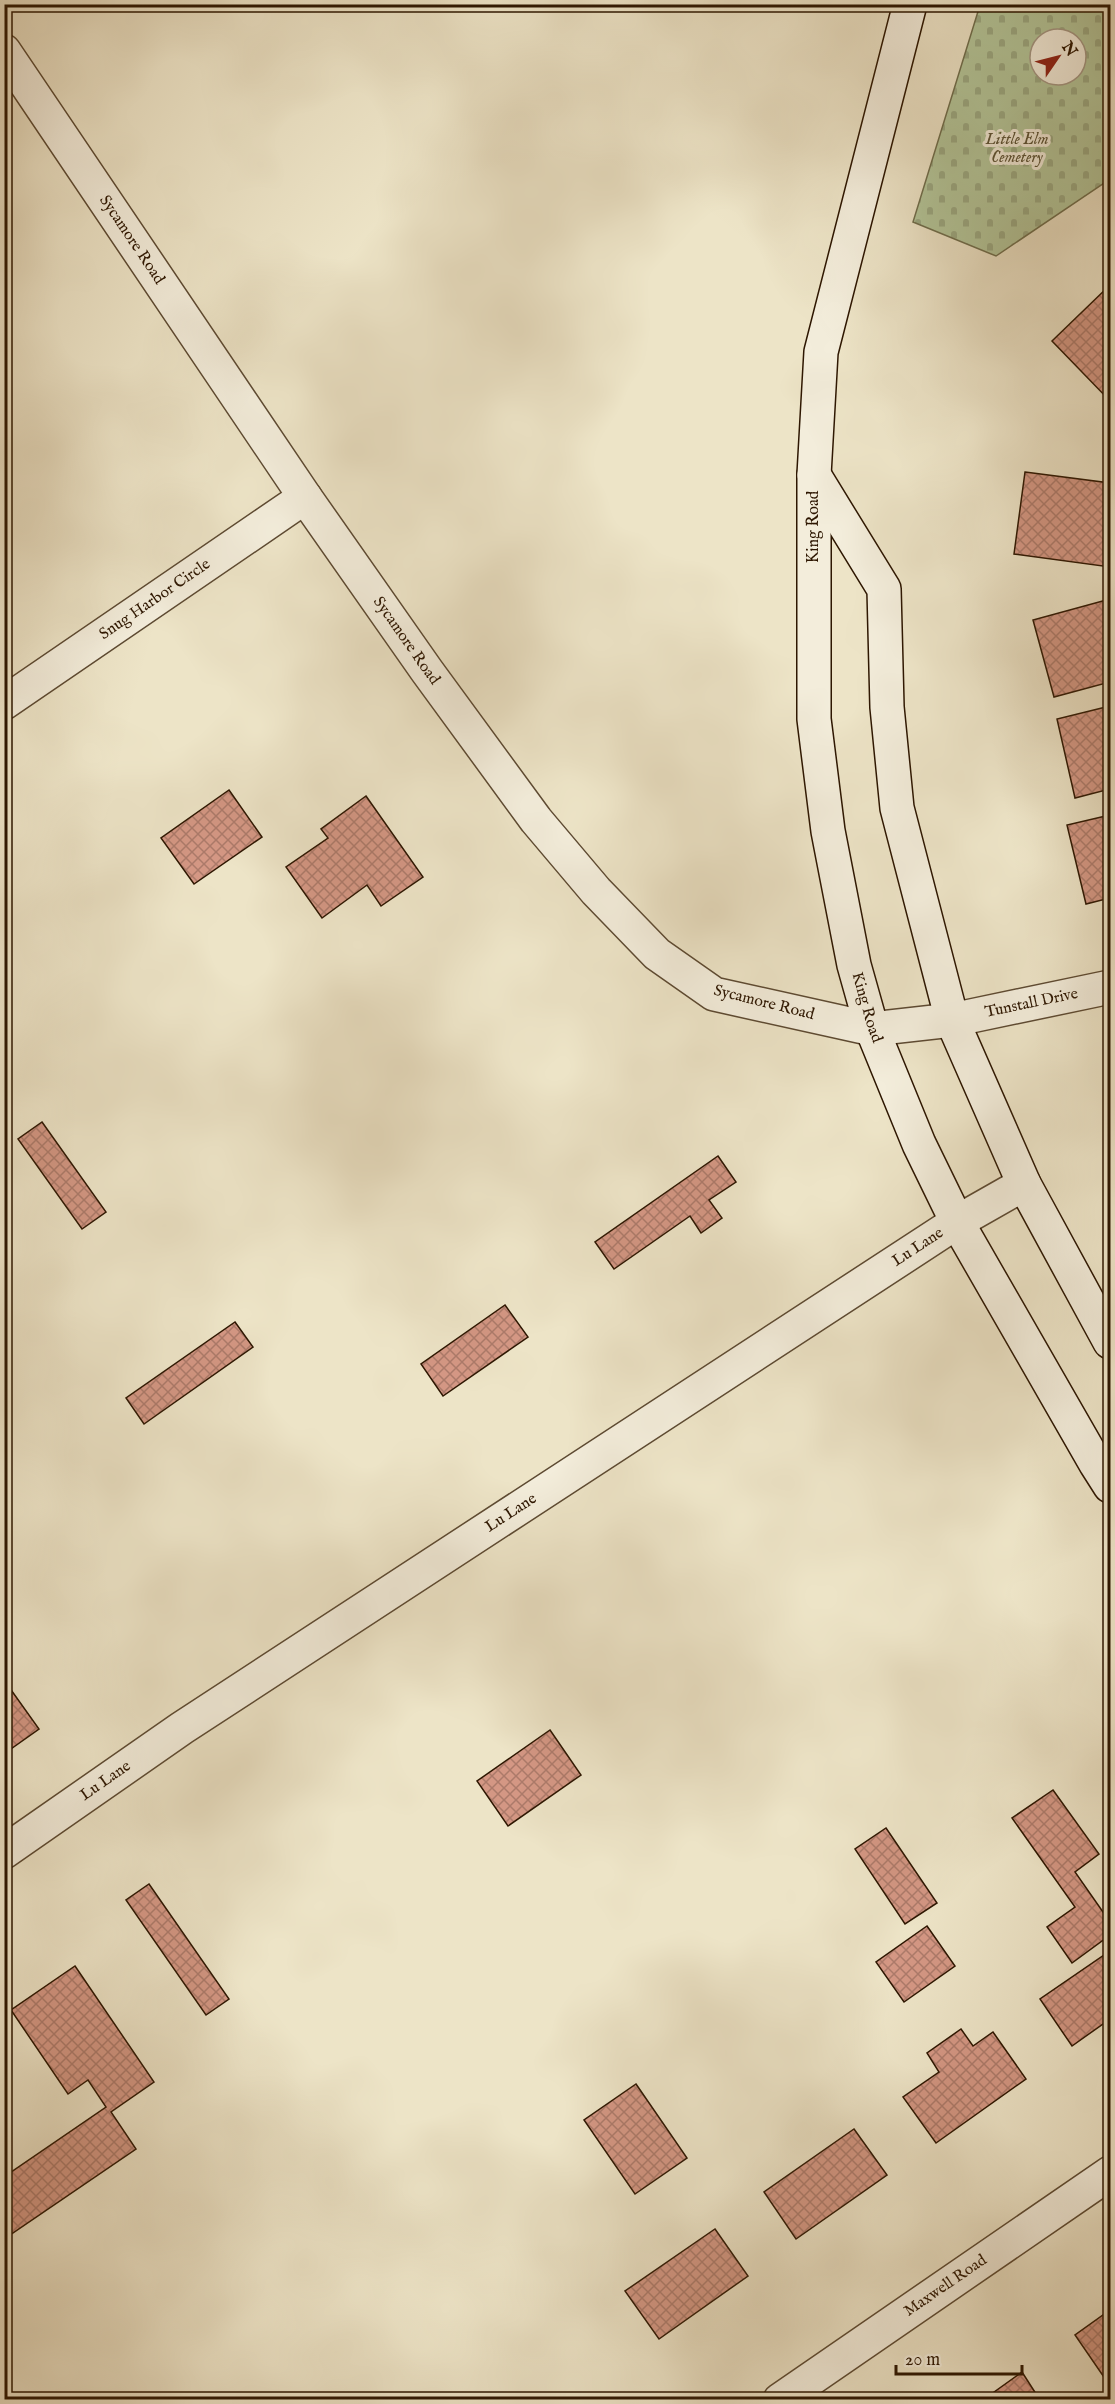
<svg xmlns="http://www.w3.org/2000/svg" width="1115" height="2404" viewBox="0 0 1115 2404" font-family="'IM FELL English',serif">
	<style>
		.cemetery { fill: url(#cemetery-stones); stroke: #706e4d; stroke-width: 1.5; fill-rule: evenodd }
		.building { fill: url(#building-cross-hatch); stroke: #2d1601; stroke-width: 1.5 }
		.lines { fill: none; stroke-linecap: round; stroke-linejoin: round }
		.street-casing { stroke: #5d4a32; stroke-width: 36 }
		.secondary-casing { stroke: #2d1601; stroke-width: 36 }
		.street { stroke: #f3eddb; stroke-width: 33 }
		.secondary { stroke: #f3eddb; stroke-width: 33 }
		.labels { text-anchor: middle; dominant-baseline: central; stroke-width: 6; stroke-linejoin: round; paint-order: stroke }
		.park-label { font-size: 16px; font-style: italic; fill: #5c5336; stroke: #f3eddb }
		.street-label { font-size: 16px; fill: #2d1601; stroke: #f3eddb }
	</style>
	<defs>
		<pattern id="cemetery-stones" width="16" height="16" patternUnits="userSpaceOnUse" patternTransform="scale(1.5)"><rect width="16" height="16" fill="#b3c599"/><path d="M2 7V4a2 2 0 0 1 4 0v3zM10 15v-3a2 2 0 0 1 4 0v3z" fill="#9aa882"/></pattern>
		<pattern id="building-cross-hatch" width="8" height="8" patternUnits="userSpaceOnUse" patternTransform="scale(1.5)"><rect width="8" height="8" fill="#d49784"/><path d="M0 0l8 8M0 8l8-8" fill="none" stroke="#ac7a6a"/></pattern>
	</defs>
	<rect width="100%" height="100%" fill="#ede4c7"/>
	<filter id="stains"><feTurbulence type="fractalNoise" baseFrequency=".00333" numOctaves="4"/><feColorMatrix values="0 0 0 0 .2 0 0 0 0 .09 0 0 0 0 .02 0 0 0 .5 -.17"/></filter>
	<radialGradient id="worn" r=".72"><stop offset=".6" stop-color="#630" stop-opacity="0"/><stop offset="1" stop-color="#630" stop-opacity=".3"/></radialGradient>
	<path class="cemetery" d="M980 5H1110V179L996 256 913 222ZM1040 39H1076V75H1040Z"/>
	<g class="building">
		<path d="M1110 285V401L1052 341Z"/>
		<path d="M1025 472 1110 483V567L1014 554Z"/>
		<path d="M1110 599V682L1054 697 1033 620Z"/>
		<path d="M1110 706V789L1075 798 1057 719Z"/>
		<path d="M229 790 262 837 194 884 161 838Z"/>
		<path d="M366 796 423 877 381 906 367 885 322 918 286 867 328 838 321 829Z"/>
		<path d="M1110 815V898L1086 904 1067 825Z"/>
		<path d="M42 1122 106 1212 82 1229 18 1139Z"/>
		<path d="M718 1156 736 1182 709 1200 722 1218 701 1233 690 1216 614 1269 595 1242Z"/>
		<path d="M505 1305 528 1337 443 1396 421 1364Z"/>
		<path d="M235 1322 253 1347 144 1424 126 1398Z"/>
		<path d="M4 1680 39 1729 8 1751 4 1746Z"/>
		<path d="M550 1730 581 1775 508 1826 477 1781Z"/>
		<path d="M1053 1790 1099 1854 1075 1872 1110 1922V1935L1072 1963 1047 1927 1075 1907 1012 1818Z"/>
		<path d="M886 1828 937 1903 905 1924 855 1849Z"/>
		<path d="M149 1884 229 1999 206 2015 126 1900Z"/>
		<path d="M927 1926 955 1966 904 2002 876 1962Z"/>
		<path d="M1110 1951V2019L1072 2046 1040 1999Z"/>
		<path d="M75 1966 154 2082 111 2112 136 2149 4 2239V2177L106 2107 88 2080 68 2094 11 2010Z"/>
		<path d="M961 2029 973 2046 993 2032 1026 2079 936 2143 903 2097 939 2072 927 2053Z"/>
		<path d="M636 2084 687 2158 635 2194 584 2120Z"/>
		<path d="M854 2129 887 2175 796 2239 764 2192Z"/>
		<path d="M715 2229 748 2276 659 2339 625 2291Z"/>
		<path d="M1110 2310V2382L1108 2383 1075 2335Z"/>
		<path d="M1022 2372 1040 2400H983Z"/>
	</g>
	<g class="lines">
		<g class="street-casing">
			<g id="street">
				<path id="s1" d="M4 51 305 497 427 671 536 820 596 891 657 954 714 994 872 1029 952 1020 1110 987"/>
				<path id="s2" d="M4 703 305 497"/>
				<path id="s3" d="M4 1852 182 1728 957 1222 1024 1184"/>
				<path id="s4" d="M780 2400 1110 2173"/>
			</g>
		</g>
		<g class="secondary-casing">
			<g id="secondary">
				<path id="s5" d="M910 4 821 352 814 475V719L828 831 854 965 872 1029 919 1144 957 1222 1096 1464 1110 1486"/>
				<path d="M814 475 884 589 887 707 897 808 952 1020 1024 1184 1110 1342"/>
			</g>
		</g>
		<use href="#street" class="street"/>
		<use href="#secondary" class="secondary"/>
	</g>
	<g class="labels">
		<g class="park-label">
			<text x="1017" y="140">Little Elm<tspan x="1017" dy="18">Cemetery</tspan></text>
		</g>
		<g class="street-label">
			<text stroke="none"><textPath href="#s1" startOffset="228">Sycamore Road</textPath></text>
			<text transform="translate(814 527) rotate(-90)">King Road</text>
			<text stroke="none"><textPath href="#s2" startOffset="183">Snug Harbor Circle</textPath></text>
			<text stroke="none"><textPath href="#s1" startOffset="714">Sycamore Road</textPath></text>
			<text transform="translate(764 1003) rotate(14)">Sycamore Road</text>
			<text stroke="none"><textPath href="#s1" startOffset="1509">Tunstall Drive</textPath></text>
			<text stroke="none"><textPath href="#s5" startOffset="1020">King Road</textPath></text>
			<text stroke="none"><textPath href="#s3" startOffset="1096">Lu Lane</textPath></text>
			<text stroke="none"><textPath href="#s3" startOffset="610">Lu Lane</textPath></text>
			<text stroke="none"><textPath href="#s3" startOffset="124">Lu Lane</textPath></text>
			<text stroke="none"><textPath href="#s4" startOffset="201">Maxwell Road</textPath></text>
		</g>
	</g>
	<rect width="1115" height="2404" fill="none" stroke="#ede4c7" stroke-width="24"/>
	<rect x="6" y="6" width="1103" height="2392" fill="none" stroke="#2d1601" stroke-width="3"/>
	<rect x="12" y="12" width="1091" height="2380" fill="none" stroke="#2d1601" stroke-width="1.5"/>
	<g transform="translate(1058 57) rotate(55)"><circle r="28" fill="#f3eddb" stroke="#a49784" stroke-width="1.5"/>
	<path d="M0-4.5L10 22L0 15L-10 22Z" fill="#8f2418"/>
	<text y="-9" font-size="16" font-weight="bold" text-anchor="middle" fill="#2d1601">N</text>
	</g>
	<path d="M896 2365v9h126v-9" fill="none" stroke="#2d1601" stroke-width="3"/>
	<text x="905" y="2365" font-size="18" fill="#2d1601" stroke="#f3eddb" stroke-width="4.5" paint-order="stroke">20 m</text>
	<rect width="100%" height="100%" filter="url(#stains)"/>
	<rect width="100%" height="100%" fill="url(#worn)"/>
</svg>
